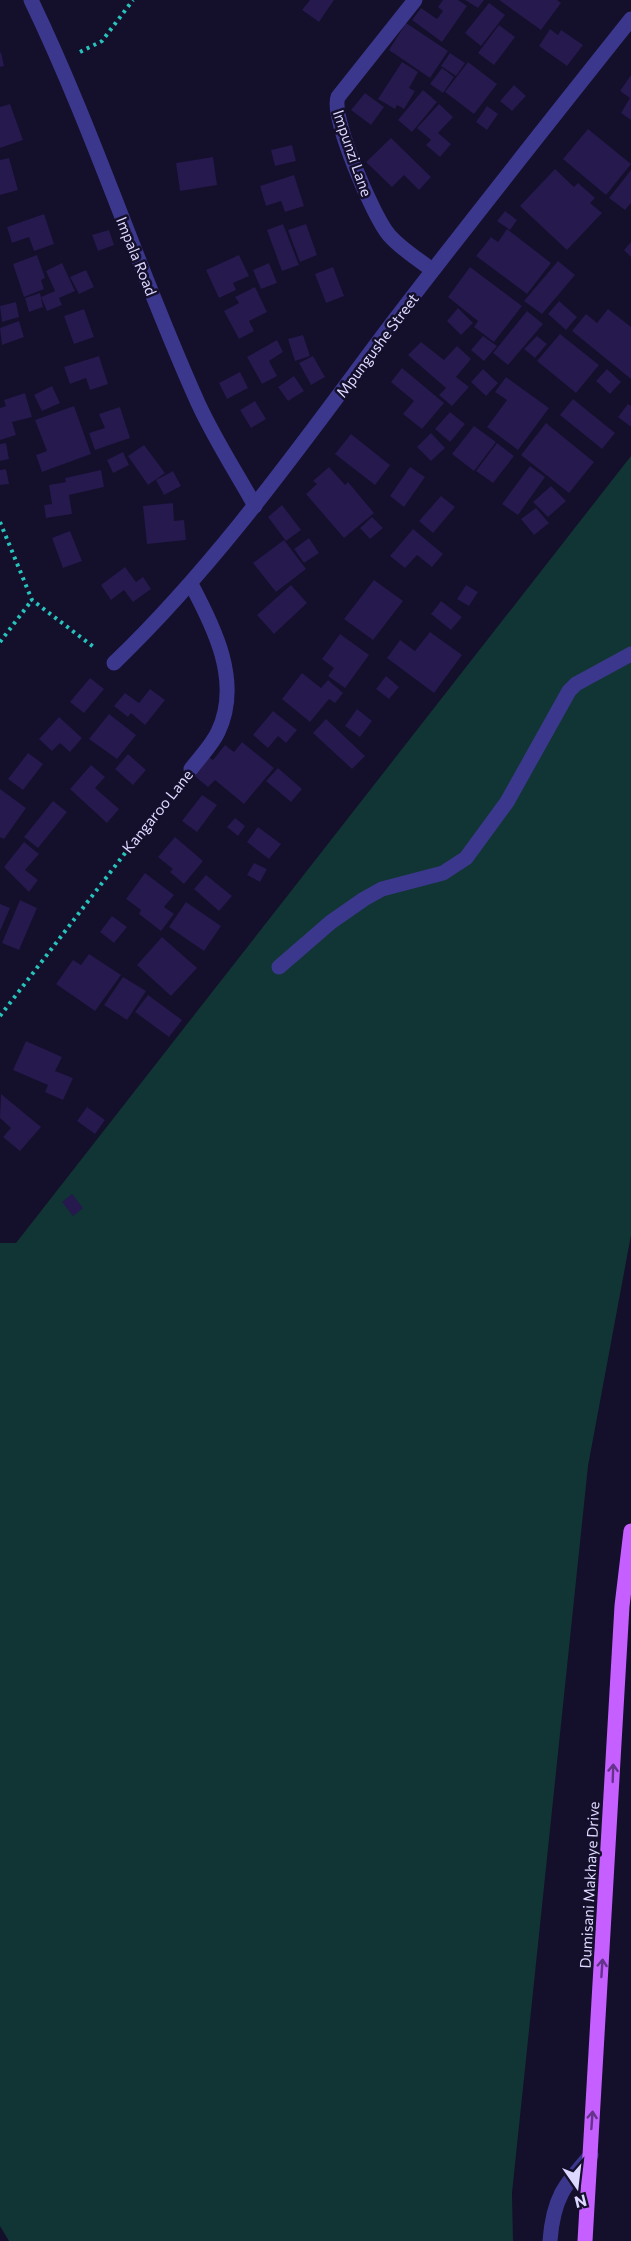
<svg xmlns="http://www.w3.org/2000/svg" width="631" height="2241" viewBox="0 0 631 2241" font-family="Commissioner,sans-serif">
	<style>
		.green { fill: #113534 }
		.building { fill: #25194d }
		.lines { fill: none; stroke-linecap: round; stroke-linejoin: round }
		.path { stroke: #28c3bd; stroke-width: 4; stroke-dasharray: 3 4.5; stroke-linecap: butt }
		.lane { stroke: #3b378c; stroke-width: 15 }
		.street { stroke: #3b378c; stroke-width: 15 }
		.primary { stroke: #c65fff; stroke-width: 15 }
		.oneway { stroke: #64338a }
		.labels { text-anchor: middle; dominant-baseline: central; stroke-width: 5; stroke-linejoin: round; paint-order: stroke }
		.street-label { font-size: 15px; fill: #ddd8ff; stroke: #140f2a }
	</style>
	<rect width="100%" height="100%" fill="#140f2a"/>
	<path class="green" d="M631 456V1235L588 1466 512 2193 513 2241H9L0 2226V1243H16Z"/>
	<g class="building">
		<path d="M310 0H334L319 22 302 10Z"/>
		<path d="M443 0H458L467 6 442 42 412 20 421 8 437 19 443 11 438 7Z"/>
		<path d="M465 0H484L478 8Z"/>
		<path d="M499 0H557L561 3 541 30Z"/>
		<path d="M489 3 505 15 481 46 465 33Z"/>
		<path d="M406 23 448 51 430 78 389 50Z"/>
		<path d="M499 25 515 37 494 65 478 53Z"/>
		<path d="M550 29 558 35 561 30 583 45 567 66 539 46Z"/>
		<path d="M1 52 4 66 0 67V53Z"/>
		<path d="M450 53 465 63 456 76 441 66Z"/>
		<path d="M402 62 418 72 409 88 415 91 404 109 397 105 395 109 378 99Z"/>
		<path d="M468 62 497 84 474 114 445 92Z"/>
		<path d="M442 68 454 77 443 93 430 84Z"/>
		<path d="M631 75V120L621 113 630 98 620 91Z"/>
		<path d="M514 85 526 96 512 111 500 101Z"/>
		<path d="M423 90 437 102 412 132 398 120Z"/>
		<path d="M365 93 384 107 371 125 351 110Z"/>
		<path d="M10 104 23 140 0 148V107Z"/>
		<path d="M439 104 453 117 438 133 451 144 440 157 426 145 431 140 417 128Z"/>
		<path d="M487 106 498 114 487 130 476 122Z"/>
		<path d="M588 129 631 164 606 195 563 159Z"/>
		<path d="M391 138 431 177 419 190 404 175 392 187 366 162Z"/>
		<path d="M292 145 296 161 275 166 271 150Z"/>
		<path d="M213 157 217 185 180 191 176 163Z"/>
		<path d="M9 158 18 190 0 195V160Z"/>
		<path d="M555 169 574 187 578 183 595 198 590 203 602 213 567 250 520 206Z"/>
		<path d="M631 170V203L625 210 609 198Z"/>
		<path d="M294 175 304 206 285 212 281 201 266 206 260 186Z"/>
		<path d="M505 211 517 220 510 230 497 221Z"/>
		<path d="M44 214 54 244 34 251 29 237 12 243 7 227Z"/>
		<path d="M283 224 299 265 282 271 267 230Z"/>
		<path d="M306 224 317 255 300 262 288 230Z"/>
		<path d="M507 229 551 263 527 294 476 256 491 237 498 242Z"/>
		<path d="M109 230 114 245 98 251 92 235Z"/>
		<path d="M631 242V257L624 250Z"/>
		<path d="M37 255 45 278 41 280 44 289 24 297 13 264Z"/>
		<path d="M239 255 249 276 233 283 236 290 219 298 206 270Z"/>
		<path d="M558 261 575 275 542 314 524 301Z"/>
		<path d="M62 263 75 291 59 298 62 305 47 311 41 297 55 291 46 271Z"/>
		<path d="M269 263 277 283 261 289 253 270Z"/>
		<path d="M333 267 344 296 326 303 315 274Z"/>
		<path d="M470 267 522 306 494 342 474 327 478 321 448 297Z"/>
		<path d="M86 270 94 287 79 294 70 277Z"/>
		<path d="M255 287 267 312 249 321 254 331 239 339 224 311 239 303 235 297Z"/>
		<path d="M40 293 43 307 29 312 25 298Z"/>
		<path d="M559 301 577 317 566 330 548 314Z"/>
		<path d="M16 302 19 317 2 322 0 306Z"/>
		<path d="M458 308 473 323 461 335 447 321Z"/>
		<path d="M84 309 94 337 74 344 64 316Z"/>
		<path d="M608 309 631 327V379L572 331 586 314 597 323Z"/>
		<path d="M527 311 543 324 508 365 493 353Z"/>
		<path d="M19 321 24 337 2 345 0 328Z"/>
		<path d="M560 334 599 365 576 393 537 361Z"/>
		<path d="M303 335 310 356 295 361 288 339Z"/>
		<path d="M483 336 497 346 484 361 471 350Z"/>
		<path d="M537 336 547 344 535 358 524 349Z"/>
		<path d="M277 340 283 352 269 361 277 376 262 384 247 357Z"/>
		<path d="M421 342 444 360 457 346 471 359 456 377 469 387 452 406 439 395 446 388 408 355Z"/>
		<path d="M99 356 108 384 90 390 86 378 70 384 64 367Z"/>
		<path d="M313 356 325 377 311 385 299 363Z"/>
		<path d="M402 368 444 403 422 429 403 414 414 401 391 382Z"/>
		<path d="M483 369 498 383 486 396 471 382Z"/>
		<path d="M607 369 621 382 610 394 596 381Z"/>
		<path d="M240 372 248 388 227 399 219 383Z"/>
		<path d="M294 376 304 391 288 401 278 387Z"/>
		<path d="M506 377 549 408 518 450 487 427 507 400 495 392Z"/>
		<path d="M52 386 60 403 42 411 34 395Z"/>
		<path d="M25 393 32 417 12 422 16 435 0 440V408L6 406 4 400Z"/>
		<path d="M573 399 615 433 602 449 560 415Z"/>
		<path d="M255 401 266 419 251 428 240 410Z"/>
		<path d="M628 404 631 406V427L618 417Z"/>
		<path d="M74 406 91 454 42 472 36 455 47 451 35 420Z"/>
		<path d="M120 407 130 438 95 450 89 433 105 428 99 414Z"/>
		<path d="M450 412 465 424 450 442 435 429Z"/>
		<path d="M546 423 594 462 569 493 521 455Z"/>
		<path d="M474 426 496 442 474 471 452 454Z"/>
		<path d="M431 433 445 448 431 461 417 447Z"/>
		<path d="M351 434 390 465 375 485 335 454Z"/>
		<path d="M6 443 9 459 0 461V444Z"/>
		<path d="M497 443 514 456 493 483 476 471Z"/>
		<path d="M144 445 165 473 148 485 128 456Z"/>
		<path d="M123 452 129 465 113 473 107 460Z"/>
		<path d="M530 466 545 477 518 515 502 504Z"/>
		<path d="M329 467 345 485 348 482 374 513 344 538 306 494 317 484 313 481Z"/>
		<path d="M410 467 425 477 404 507 390 496Z"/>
		<path d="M6 469 9 484 0 485V470Z"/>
		<path d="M101 470 104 487 69 495 72 514 46 518 44 505 52 504 49 485 66 482 65 478Z"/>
		<path d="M173 471 181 486 164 495 156 480Z"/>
		<path d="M551 486 566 501 548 517 533 502Z"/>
		<path d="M441 496 455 507 433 533 419 521Z"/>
		<path d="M173 503 174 521 184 520 186 540 147 544 143 506Z"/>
		<path d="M282 505 301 530 286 541 268 517Z"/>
		<path d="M536 508 549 523 534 535 521 519Z"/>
		<path d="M372 517 383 528 370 539 360 528Z"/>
		<path d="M413 529 443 554 432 567 417 555 405 568 390 556Z"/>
		<path d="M70 531 82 561 63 568 52 538Z"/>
		<path d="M309 538 319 553 304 563 294 549Z"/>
		<path d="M284 540 306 569 276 592 253 563Z"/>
		<path d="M125 567 136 582 143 577 151 589 133 602 124 590 111 600 101 585Z"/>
		<path d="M374 580 403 601 373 640 344 619Z"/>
		<path d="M291 585 307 603 274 634 257 615Z"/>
		<path d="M466 585 478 592 469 606 457 599Z"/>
		<path d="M441 601 462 617 451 630 431 614Z"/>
		<path d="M430 632 462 655 434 693 387 658 400 640 415 651Z"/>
		<path d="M340 634 369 655 345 688 328 676 334 668 322 659Z"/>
		<path d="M302 673 321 688 328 680 343 693 335 703 329 699 310 722 282 699Z"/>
		<path d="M386 676 399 687 389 699 376 689Z"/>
		<path d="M90 678 104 689 84 713 70 702Z"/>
		<path d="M150 689 165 700 145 725 131 713 128 717 114 706 125 693 139 703Z"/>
		<path d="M357 709 372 721 360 737 345 726Z"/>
		<path d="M273 711 297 730 286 743 278 736 268 748 253 735Z"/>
		<path d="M109 714 136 735 117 759 89 739Z"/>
		<path d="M59 717 82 738 70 752 60 743 52 751 39 739Z"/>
		<path d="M326 719 365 756 352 769 313 733Z"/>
		<path d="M242 742 274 768 244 804 215 780 208 787 192 774 207 756 213 760 225 745 234 752Z"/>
		<path d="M28 753 43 764 23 790 8 779Z"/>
		<path d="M128 754 146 770 133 785 115 769Z"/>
		<path d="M91 765 105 777 95 788 119 809 107 823 70 789Z"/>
		<path d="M278 768 302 789 291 802 266 781Z"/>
		<path d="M0 789 26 808 4 839 0 837Z"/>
		<path d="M202 795 217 805 197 832 182 821Z"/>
		<path d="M53 801 67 812 38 848 24 837Z"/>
		<path d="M235 818 245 826 238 836 227 827Z"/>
		<path d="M258 827 281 844 269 859 247 842Z"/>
		<path d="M175 837 203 861 184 884 170 872 173 869 158 857Z"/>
		<path d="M24 842 39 854 25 870 38 880 29 892 4 867Z"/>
		<path d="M254 863 267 869 260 882 247 875Z"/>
		<path d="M145 873 174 895 164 907 174 914 161 931 139 914 141 910 126 899Z"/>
		<path d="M206 875 232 896 219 911 194 889Z"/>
		<path d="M20 900 37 908 19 950 2 943Z"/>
		<path d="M186 902 221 926 204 951 169 927Z"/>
		<path d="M0 904 10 908 0 931Z"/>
		<path d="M112 916 127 927 114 943 100 932Z"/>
		<path d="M162 937 197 968 171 996 137 965Z"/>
		<path d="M89 954 121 975 95 1011 56 984 73 960 81 965Z"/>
		<path d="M123 977 146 991 127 1020 104 1005Z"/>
		<path d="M148 995 182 1020 169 1037 135 1012Z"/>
		<path d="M26 1041 62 1057 55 1071 73 1078 63 1100 45 1092 48 1085 13 1070Z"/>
		<path d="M1 1094 41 1127 20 1151 3 1137 11 1128 0 1118Z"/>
		<path d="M87 1107 105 1120 95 1134 77 1121Z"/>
		<path d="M72 1194 83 1208 73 1216 62 1202Z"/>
	</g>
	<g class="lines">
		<g class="path">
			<path d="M80 52 102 41 133 0"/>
			<path d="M0 522 32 600 95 648"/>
			<path d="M0 642 32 600"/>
			<path d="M0 1016 175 788"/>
		</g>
		<g class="lane">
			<path d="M415 0 338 97C330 117 374 218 389 235 401 249 418 259 432 270"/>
			<path d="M279 967 331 922 364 899 382 889 443 873 466 858 507 802 569 691 576 684 631 654"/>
			<path d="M550 2241C553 2199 564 2185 591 2155"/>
		</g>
		<g class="street">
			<path d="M31 0C94 131 138 270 198 403 214 438 236 472 255 506"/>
			<path d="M191 584C214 627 242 682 218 732 212 745 200 757 191 769"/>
			<path d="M114 663C218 563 301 445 387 330 467 225 549 122 631 19"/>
		</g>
		<path class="primary" d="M585 2241 622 1606 631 1531"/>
	</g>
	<defs><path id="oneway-shaft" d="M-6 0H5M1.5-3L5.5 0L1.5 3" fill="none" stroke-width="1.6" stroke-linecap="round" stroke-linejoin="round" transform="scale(1.5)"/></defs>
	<g class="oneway">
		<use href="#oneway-shaft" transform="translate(613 1773) rotate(-88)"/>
		<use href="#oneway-shaft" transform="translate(602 1968) rotate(-86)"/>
		<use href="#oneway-shaft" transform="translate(592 2120) rotate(-86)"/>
	</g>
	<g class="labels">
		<g class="street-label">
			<text transform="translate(353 153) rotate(71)">Impunzi Lane</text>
			<text transform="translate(137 256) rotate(68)">Impala Road</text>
			<text transform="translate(377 345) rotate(-53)">Mpungushe Street</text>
			<text transform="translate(157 811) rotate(-51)">Kangaroo Lane</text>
			<text transform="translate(589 1885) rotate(-87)">Dumisani Makhaye Drive</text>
		</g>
	</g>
	<g transform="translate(577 2187) rotate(166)" stroke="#140f2a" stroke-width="4.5" paint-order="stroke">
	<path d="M0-4.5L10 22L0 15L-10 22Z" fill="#ddd8ff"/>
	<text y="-9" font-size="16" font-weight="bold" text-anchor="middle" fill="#ddd8ff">N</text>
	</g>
</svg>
